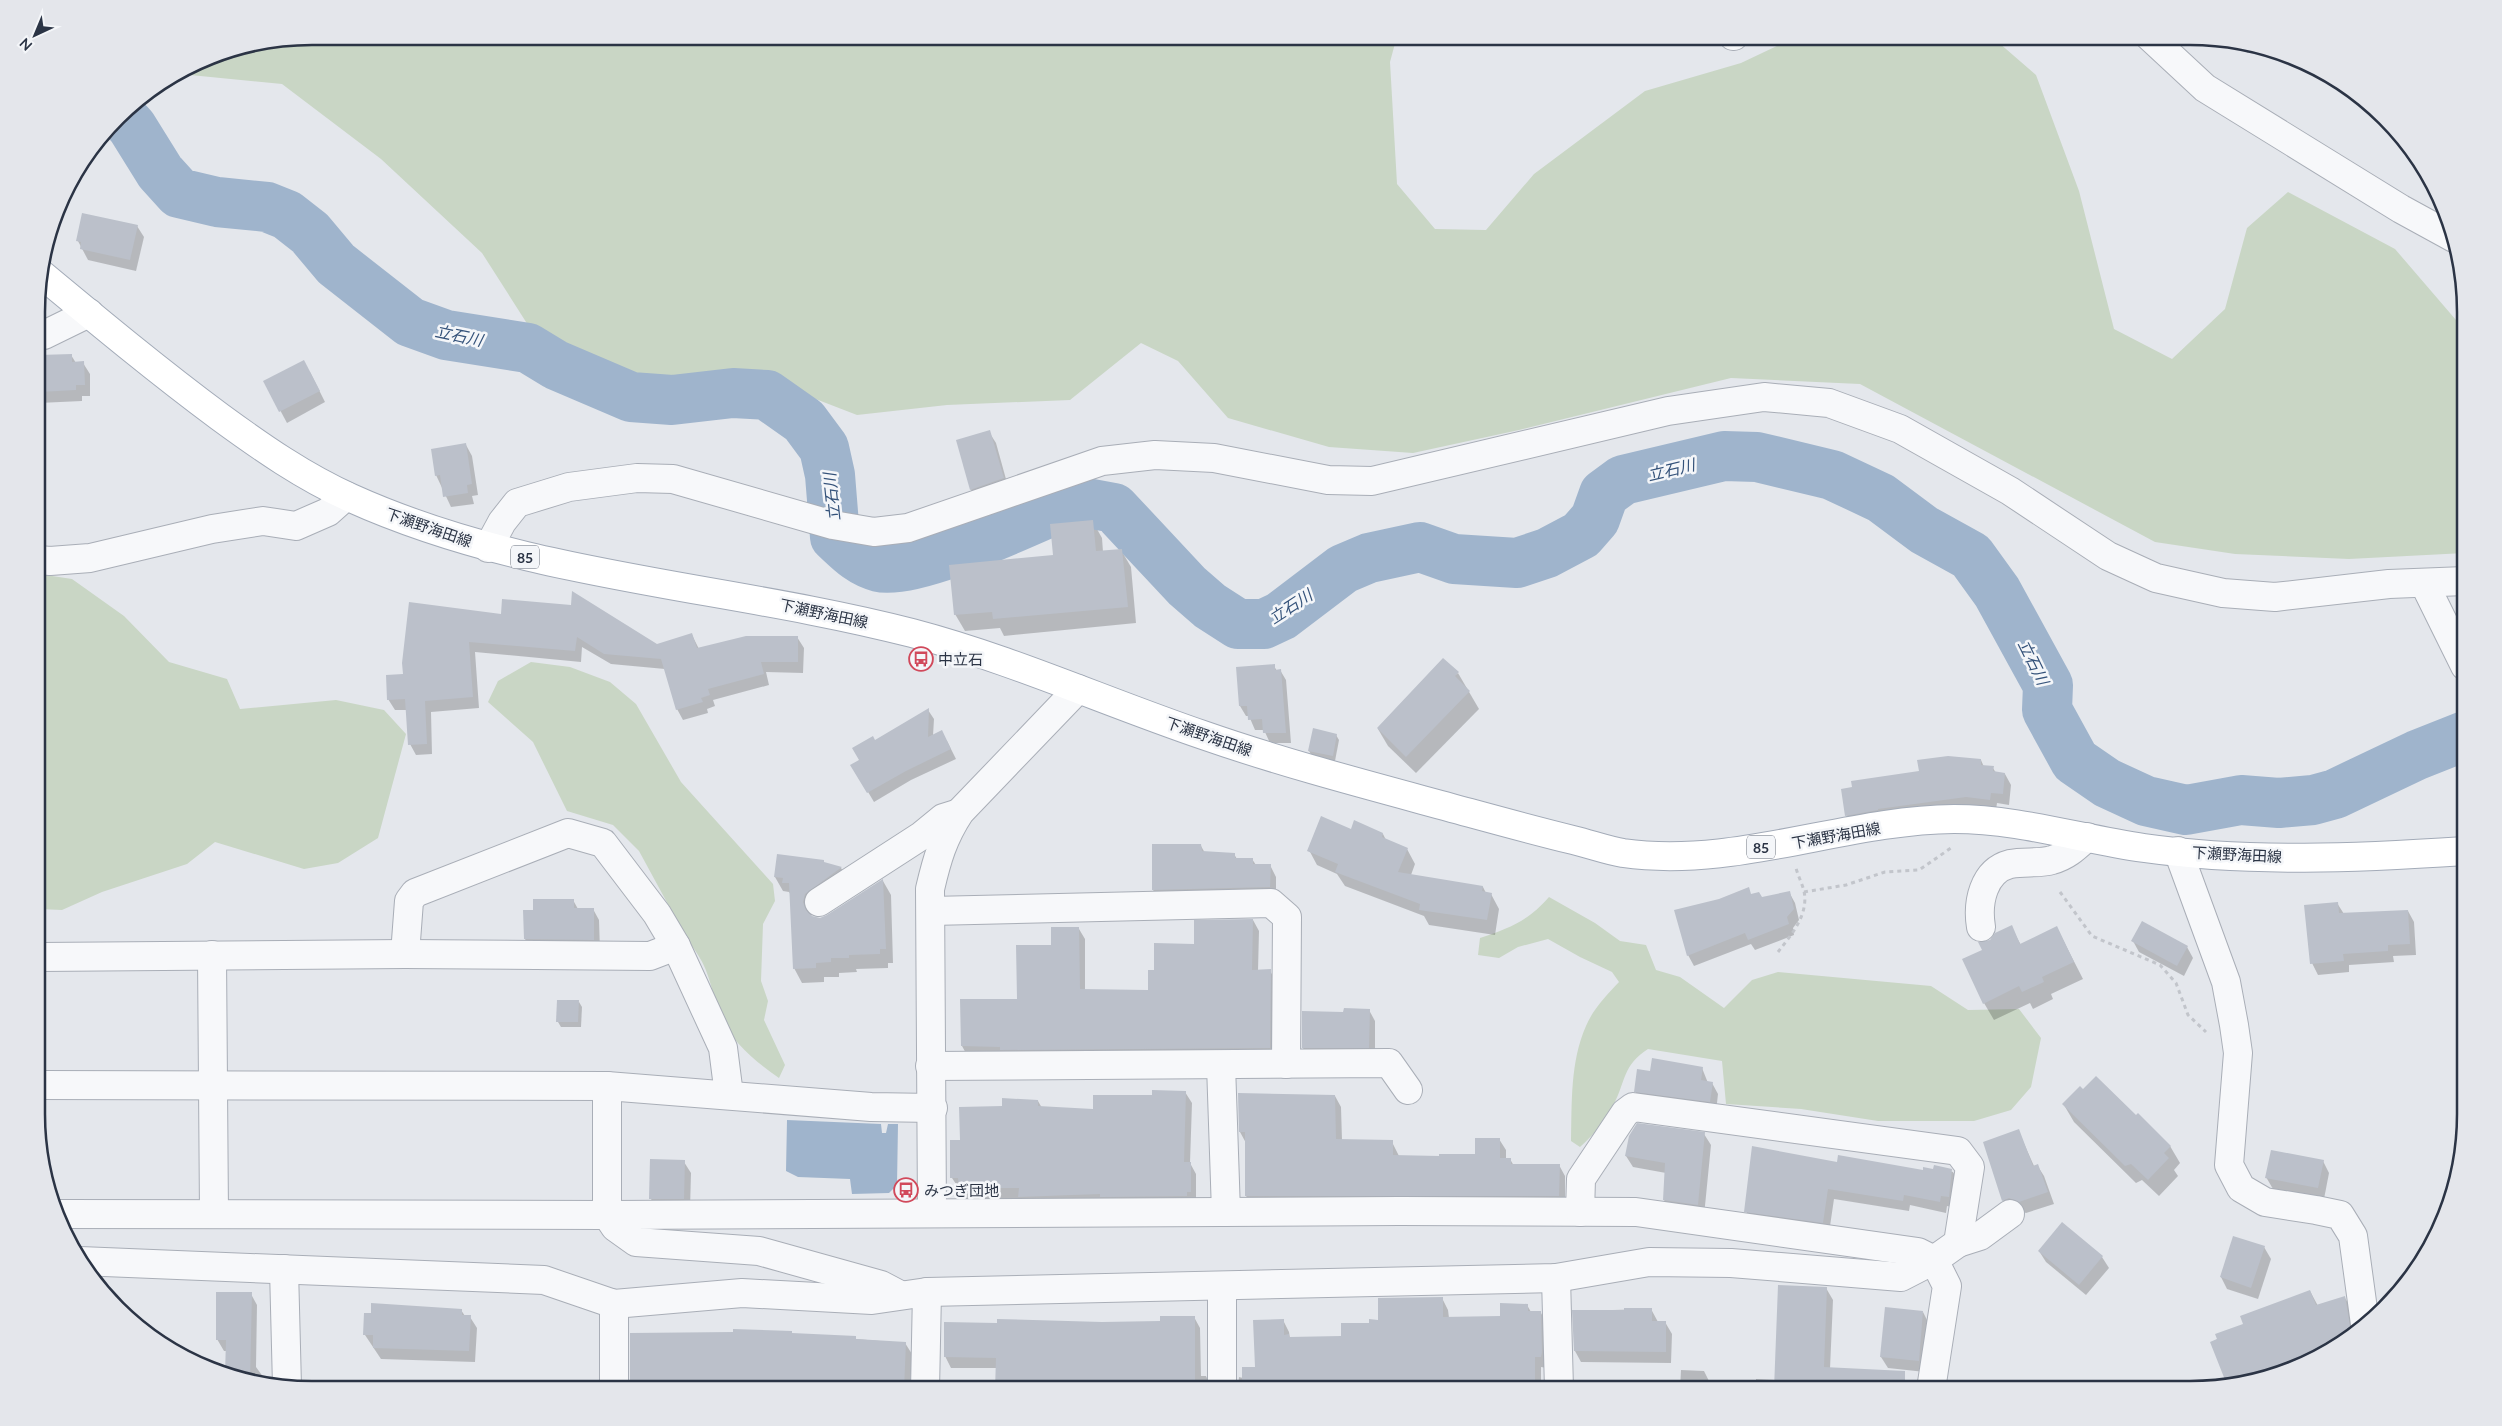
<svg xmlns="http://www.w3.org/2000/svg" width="2502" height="1426" viewBox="0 0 2502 1426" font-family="Lato,'Noto Sans JP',sans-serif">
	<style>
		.green { fill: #c9d6c5 }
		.water { fill: #9fb4cc }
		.shadow { fill: #0003 }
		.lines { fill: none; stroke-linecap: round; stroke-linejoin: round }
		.river { stroke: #9fb4cc; stroke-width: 50 }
		.building { fill: #bbc0ca }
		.minor-casing { stroke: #a9aeb7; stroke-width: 30 }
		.major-casing { stroke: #a3abb8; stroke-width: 30 }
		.path { stroke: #c2c5cb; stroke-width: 3; stroke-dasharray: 4 4; stroke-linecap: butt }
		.minor { stroke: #f7f8fa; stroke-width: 28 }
		.major { stroke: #fff; stroke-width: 28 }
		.labels { text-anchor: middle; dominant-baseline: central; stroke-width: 5; stroke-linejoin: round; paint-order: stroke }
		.shield { fill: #f4f6f9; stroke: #676e7b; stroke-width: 1 }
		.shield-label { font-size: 14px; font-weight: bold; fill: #2b3445 }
		.street-label { font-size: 15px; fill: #2b3445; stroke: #f4f6f9 }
		.poi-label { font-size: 15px; fill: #2b3445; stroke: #f4f6f9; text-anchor: start }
		.water-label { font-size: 16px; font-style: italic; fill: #34527a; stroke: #f4f6f9 }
		.rim { fill: none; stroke: #2b3445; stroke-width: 2.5 }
	</style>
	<rect width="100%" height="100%" fill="#e4e7ec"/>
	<g class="green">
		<path d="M312 36H1222L1224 40 1265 44 1272 36H1397L1390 62 1397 184 1435 229 1486 230 1534 174 1645 91 1741 63 1798 36H1991L2036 75 2079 191 2114 329 2172 359 2225 309 2247 228 2288 192 2395 249 2456 320 2465 323V553L2349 559 2235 554 2155 542 1860 384 1731 378 1519 430 1413 453 1329 447 1228 418 1178 361 1141 343 1070 400 947 405 857 415 769 381 609 373 542 347 482 253 381 159 282 84 180 74 207 57Z"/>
		<path d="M39 574 72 579 124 616 169 662 227 679 240 709 336 700 384 710 406 734 378 838 338 863 304 869 215 842 187 864 102 892 62 910 39 909Z"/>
		<path d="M531 662 570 667 610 682 636 704 681 782 773 884 775 901 763 924 761 981 768 1001 764 1020 785 1065 779 1078C756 1062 729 1040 719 1013 712 993 710 973 698 955 691 943 679 933 670 922V908L639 851 613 825 567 811 533 742 488 702 498 681Z"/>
		<path d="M1549 897 1595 923 1620 941 1646 945 1656 970 1680 977 1724 1008 1752 980 1778 972 1931 986 1968 1010 2019 1009 2041 1038 2031 1087 2011 1110 1974 1121H1878L1801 1109 1726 1104 1722 1061 1648 1049C1623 1065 1626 1080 1614 1104 1606 1122 1594 1134 1580 1147L1571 1141C1572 1103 1570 1062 1586 1026 1593 1009 1607 995 1619 982L1612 972 1580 957 1548 939 1518 947 1499 958 1478 955 1480 938C1510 928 1528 921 1549 897Z"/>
	</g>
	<path class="water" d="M787 1120 881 1124 882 1133H886L888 1124H898L897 1185 889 1193 852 1194 850 1179 798 1177 786 1171Z"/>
	<g class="shadow">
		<path d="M2230 41 2253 45 2248 53Z"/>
		<path d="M137 226 144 237 136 271 88 260 78 241Z"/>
		<path d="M71 355 76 363H83L90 374V396H82V401L39 403V364Z"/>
		<path d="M310 372 325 402 287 423 265 382Z"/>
		<path d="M989 432 996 443 1009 490 978 501 971 490Z"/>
		<path d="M466 445 472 456 478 495 472 496 474 504 451 507 436 475Z"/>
		<path d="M1093 522 1102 538 1103 552 1121 550 1131 567 1136 623 1004 636 1000 628 965 631 955 614 1054 556Z"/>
		<path d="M410 603 656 645 692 635 699 649 797 637 804 648 803 673 766 672 769 685 713 700 715 706 707 709 708 713 683 720 677 709 665 669 611 664 582 647 581 662 475 652 479 708 431 712 432 754 416 755 410 744 407 710H395L388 699 404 676Z"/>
		<path d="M1274 666 1277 671 1280 670 1286 680 1291 743H1270L1264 730H1255L1249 716H1246L1240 706 1237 669Z"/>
		<path d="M1458 673 1479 709 1416 773 1388 746 1378 729Z"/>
		<path d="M928 710 934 719 933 736 947 741 956 759 911 780 874 802 852 765 860 760 875 741Z"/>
		<path d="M1336 735 1339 740 1335 761 1312 756 1309 751Z"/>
		<path d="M1981 760 1984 767 1993 768 1996 773 2005 774 2011 785 2009 805 1997 803 1996 810 1852 827 1846 816 1920 772Z"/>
		<path d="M1383 834 1386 840 1407 849 1415 864 1411 875 1483 887 1486 893 1491 894 1499 909 1495 935 1429 925 1424 916 1345 886 1337 874 1317 865 1309 850Z"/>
		<path d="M1201 846 1205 853 1234 854 1237 859H1252L1256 865H1270L1276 877V898L1160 901 1153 890Z"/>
		<path d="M824 864 841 868 850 882 813 909 811 917 820 919 828 916 883 881 891 895 893 963H888V968L856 969 857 972 839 973V977H824V982L802 983 794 968 791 895 789 892 783 891 775 877Z"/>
		<path d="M1789 892 1795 903 1799 920 1793 928 1794 935 1755 950 1751 944 1694 966 1688 955 1752 896 1762 899Z"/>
		<path d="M573 900 578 909H593L599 920 600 951 531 950 525 939 534 912Z"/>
		<path d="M2337 903 2344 914 2408 911 2414 922 2416 955 2393 956 2394 962 2349 965V972L2318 975 2312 963Z"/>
		<path d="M1253 920 1259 931 1258 971H1270L1276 981V1058L968 1057 962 1046 1018 1000 1053 946 1079 929 1085 939V991L1149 992 1156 971 1196 945Z"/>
		<path d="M2011 927 2021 945 2057 928 2083 979 2051 994 2053 999 2033 1009 2030 1003 1994 1020 1984 1003V951L1990 941Z"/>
		<path d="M2133 941 2187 947 2193 958 2184 976 2139 952Z"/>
		<path d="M579 1002 582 1007 581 1027H561L558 1022Z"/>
		<path d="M1369 1010 1375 1021V1058L1309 1059 1303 1048 1345 1013Z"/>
		<path d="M1702 1068 1708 1083H1712L1718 1094 1716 1112 1642 1103 1635 1091 1651 1073Z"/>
		<path d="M1185 1092 1192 1103 1190 1163 1196 1174V1203L1026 1208 1021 1199H966L952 1178 961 1141 1003 1107 1038 1101 1042 1108 1095 1110 1154 1096Z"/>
		<path d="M1335 1096 1341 1107 1342 1140 1392 1142 1399 1156 1440 1157 1476 1155 1499 1139 1506 1150V1159H1510L1514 1166 1559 1165 1565 1176V1207H1253L1246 1196V1143L1240 1132Z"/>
		<path d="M2064 1105 2136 1117 2170 1146 2180 1163 2174 1170 2178 1176 2159 1196 2142 1180 2136 1183 2074 1122Z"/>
		<path d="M2018 1130 2034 1166 2037 1165 2044 1176 2054 1204 2026 1213 2016 1209 2010 1211 2003 1200Z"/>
		<path d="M1704 1134 1711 1145 1704 1216 1671 1211 1664 1200 1666 1173 1633 1167 1626 1156Z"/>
		<path d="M2323 1161 2329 1173 2324 1199 2273 1189 2266 1177Z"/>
		<path d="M684 1162 691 1173 690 1210H657L651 1199Z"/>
		<path d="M1838 1164 1924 1171H1934L1935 1167 1953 1172 1959 1183 1955 1208 1947 1206 1946 1213 1910 1205 1909 1211 1834 1199 1829 1233 1752 1222 1746 1211Z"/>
		<path d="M2264 1247 2271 1259 2258 1299 2227 1289 2221 1277Z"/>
		<path d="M2039 1251 2102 1257 2109 1268 2086 1295 2046 1262Z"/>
		<path d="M1826 1288 1833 1300 1830 1369 1872 1381V1389H1680L1681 1370 1704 1371 1710 1383 1756 1384V1379L1775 1380Z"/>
		<path d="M2310 1291 2318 1306 2345 1298 2355 1315 2357 1331 2343 1343 2278 1375 2228 1385 2212 1342Z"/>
		<path d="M251 1294 257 1305 256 1367 264 1378 263 1383 241 1380 226 1374 227 1351H224L217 1339Z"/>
		<path d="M1442 1298 1448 1310 1449 1318 1501 1317 1527 1305 1531 1312 1541 1313 1547 1324V1368L1541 1367V1389H1238L1239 1377 1243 1378 1256 1369 1283 1320 1289 1332 1290 1338 1342 1337Z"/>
		<path d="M1651 1309 1658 1322H1665L1672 1334 1671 1363 1581 1362 1575 1351 1574 1311Z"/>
		<path d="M461 1310 465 1316 470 1317 477 1328 475 1362 381 1359 365 1335V1314Z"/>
		<path d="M1923 1312 1929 1324 1925 1372 1888 1368 1881 1357Z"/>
		<path d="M1194 1317 1200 1328 1201 1376H1206L1212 1389 997 1390V1368H951L945 1356 1102 1324 1161 1322Z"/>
		<path d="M793 1334 905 1343 912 1354 910 1390H631Z"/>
	</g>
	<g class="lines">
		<path class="river" d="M122 116 132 127 160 172 179 193 217 202 267 207 287 215 310 233 336 264 410 322 446 335 528 348 556 365 631 397 672 400 733 393 767 395 804 421 824 448 830 475 835 537C849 550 860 562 879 567 914 576 1028 521 1066 505L1087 503 1114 508 1187 586 1210 606 1238 624H1264L1281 616 1343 569 1369 558 1420 547 1454 559 1517 563 1547 553 1581 535 1595 519 1604 494 1623 480 1724 456 1757 457 1832 475 1881 498 1924 530 1971 556 1997 592 2048 685 2047 710 2075 761 2107 783 2146 801 2186 810 2241 800 2279 803 2313 800 2335 794 2417 755 2465 736"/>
	</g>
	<g class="building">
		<path d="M82 213 138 225 130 260 80 249 81 242 76 241Z"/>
		<path d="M72 354V362L84 361 85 385H76V390L39 392V355Z"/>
		<path d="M304 360 320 391 279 412 263 381Z"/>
		<path d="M990 430 1004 478 970 490 956 440Z"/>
		<path d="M466 443 472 484 467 485 468 493 443 497 440 475 435 476 431 449Z"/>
		<path d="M1093 520 1096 551 1122 549 1128 607 993 619 992 612 954 615 949 565 1053 555 1050 524Z"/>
		<path d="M572 591 657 644 692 633 697 648 746 636H798V662H761L764 674 708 689 710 695 701 698 703 702 676 710 661 659 604 654 577 637 575 651 469 642 473 697 425 701 427 744 408 745 405 699 387 700 386 675 403 674 402 663 409 602 501 614 502 599 571 605Z"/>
		<path d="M1443 658 1459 672 1455 676 1470 691 1406 757 1377 728Z"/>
		<path d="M1275 664V670L1281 669 1286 733H1263L1262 719 1248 720 1247 706H1239L1236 667Z"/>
		<path d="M929 708 928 737 942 730 951 749 906 771 867 793 850 765 859 760 852 748 873 736 875 740Z"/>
		<path d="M1313 728 1337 734 1333 756 1308 751Z"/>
		<path d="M1948 756 1981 759V765L1994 766 1993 771 2005 773 2003 794 1991 793 1990 800 1966 797 1878 809V810L1845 816 1841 789 1852 787 1851 781 1919 771 1917 760Z"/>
		<path d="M1321 816 1351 829 1354 820 1383 833 1382 837 1408 848 1398 872 1483 886 1482 891 1492 893 1487 920 1419 910 1420 904 1335 872 1338 864 1307 851Z"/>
		<path d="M1152 844H1201L1202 851 1235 853V858H1253V864H1271L1270 887 1152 890Z"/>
		<path d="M777 854 824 860V862L842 867 805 894 803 902 806 910 812 916 820 918 827 915 883 879 886 949H880V954L849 955V958H831V962L816 963V968L793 969 789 883H782L783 878 774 877Z"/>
		<path d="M1749 887 1751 894 1759 892 1762 897 1790 891 1794 909 1787 917 1789 924 1748 940 1745 933 1687 956 1674 910 1719 899Z"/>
		<path d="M533 899H574V908H594V940L524 939 523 910H533Z"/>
		<path d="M2338 902 2339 913 2408 910 2410 944 2388 945V951L2343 954 2344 961 2310 964 2304 905Z"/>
		<path d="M1253 919 1252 970 1271 969 1270 1048 1000 1050V1047L961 1046 960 999H1017L1016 945H1051V927H1079L1080 989 1148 990V970H1154V943L1194 944V920Z"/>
		<path d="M2142 921 2188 946 2177 966 2131 941Z"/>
		<path d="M2012 925 2020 944 2057 926 2074 962 2042 977 2044 982 2022 992 2019 986 1983 1004 1962 959 1982 950 1978 942 1990 940 1995 933Z"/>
		<path d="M557 1000H579L578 1022H556Z"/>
		<path d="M1344 1008 1370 1009 1369 1048H1302V1011L1343 1012Z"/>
		<path d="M1652 1058 1703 1067 1701 1080 1713 1082 1710 1102 1634 1092 1637 1069 1650 1071Z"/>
		<path d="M2096 1076 2136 1115 2138 1113 2171 1146 2164 1153 2169 1158 2148 1180 2131 1164 2125 1166 2062 1104 2080 1086 2083 1089Z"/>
		<path d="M1152 1090 1186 1091 1184 1162H1191V1192H1187V1196L1100 1197V1194L1018 1197 1019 1188H959L958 1178H950V1140H960L959 1107 1002 1106V1098L1038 1100V1106L1093 1109V1095H1152Z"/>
		<path d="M1238 1093 1335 1095 1336 1139 1393 1140V1155L1439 1156V1154H1475V1138H1500V1158H1511V1164H1560L1559 1196H1245V1132H1239Z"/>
		<path d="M1637 1123 1705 1132 1698 1205 1663 1200 1665 1163 1625 1156 1629 1136Z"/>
		<path d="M2019 1129 2033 1166 2038 1164 2048 1192 2019 1202 2009 1198 2002 1201 1983 1142Z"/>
		<path d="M1752 1146 1837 1162 1838 1155 1923 1170V1167L1933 1169 1934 1165 1952 1169 1949 1197 1941 1196 1940 1202 1904 1195 1903 1201 1828 1189 1823 1223 1744 1212Z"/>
		<path d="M2271 1150 2324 1160 2318 1188 2265 1178Z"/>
		<path d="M650 1159 685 1160 684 1199H649Z"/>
		<path d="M2062 1222 2103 1256 2079 1285 2038 1251Z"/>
		<path d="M2233 1236 2265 1246 2251 1288 2220 1277Z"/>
		<path d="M1778 1285 1827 1287 1824 1367 1905 1371V1389H1774Z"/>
		<path d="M2310 1290 2316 1305 2345 1296 2350 1326 2353 1334 2343 1343 2298 1365 2266 1378 2227 1385 2210 1342 2217 1339 2215 1334 2243 1324 2240 1316Z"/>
		<path d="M216 1292H252L250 1382 225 1374 226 1340H216Z"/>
		<path d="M1443 1297V1317L1500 1316V1303L1528 1304V1311H1541L1542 1352 1541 1357H1535V1389H1242V1367H1255L1253 1320 1284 1319V1335L1289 1334V1337L1341 1336V1323H1369V1319L1378 1320V1298Z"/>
		<path d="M371 1303 462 1309V1315H471L469 1351 373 1348V1335H363L364 1313H371Z"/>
		<path d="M1885 1307 1923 1311 1919 1361 1880 1357Z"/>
		<path d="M1624 1308H1652V1321H1666V1352L1574 1351 1572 1310H1624Z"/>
		<path d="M1160 1316H1195V1389L995 1390 996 1358 944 1357V1322L997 1323V1319L1102 1322 1160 1321Z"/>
		<path d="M733 1329 792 1331V1333L856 1336V1339L906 1342 904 1390H630V1333L733 1332Z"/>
	</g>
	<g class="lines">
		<g class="minor-casing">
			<g id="minor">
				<path d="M1733 36H1734"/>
				<path d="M2149 36 2205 88 2401 209 2454 238"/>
				<path d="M39 335H44L89 313"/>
				<path d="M488 548 502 522 517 503 569 487 637 478 673 479 833 525 874 532 908 528 1102 461 1155 455 1214 458 1328 480 1372 481 1668 411 1764 397 1829 403 1900 429 2010 491 2108 556 2156 578 2223 593 2275 597 2389 584 2465 581"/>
				<path d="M39 560 50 561 90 558 212 529 263 521 296 526 328 512 346 496"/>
				<path d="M2424 583 2465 666"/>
				<path d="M2178 851 2226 982 2234 1025 2238 1053 2229 1165 2241 1188 2265 1202 2316 1210 2340 1215 2353 1236 2365 1324"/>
				<path d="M819 902 921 836 943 818 959 813"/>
				<path d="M931 911 1271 903 1287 917 1286 1064"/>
				<path d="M1981 927C1977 903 1983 871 2010 864 2024 861 2039 864 2052 860 2067 856 2076 847 2087 837"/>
				<path d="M405 954 409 901 415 893 568 833 603 843 657 914 676 946 723 1048 729 1095"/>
				<path d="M212 955 214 1214"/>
				<path d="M39 957 405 954 650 956 676 946"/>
				<path d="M1221 1065 1226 1212"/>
				<path d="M930 1066 1389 1063 1408 1090"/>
				<path d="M39 1085 607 1086 871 1107 933 1108"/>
				<path d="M607 1086V1215L615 1227 636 1242 759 1251 881 1285 900 1295"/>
				<path d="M932 1213 930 889C937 859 943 838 960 812L1078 689"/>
				<path d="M56 1214 607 1215 1400 1211 1636 1212 1918 1252 1934 1260 1947 1286 1931 1389"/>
				<path d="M1958 1243 1980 1236 2010 1214"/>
				<path d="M80 1261 544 1280 614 1304 742 1293 872 1300 927 1292 1556 1278 1649 1262 1731 1263 1901 1277 1934 1260 1958 1243 1970 1167 1958 1151 1633 1107 1625 1113 1581 1179 1580 1212"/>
				<path d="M284 1269 287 1386"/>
				<path d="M1556 1278 1559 1389"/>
				<path d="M1222 1286V1389"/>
				<path d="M614 1390V1304"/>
				<path d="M925 1390 927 1292"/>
			</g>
		</g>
		<g class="major-casing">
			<path id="major" d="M40 273C99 322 158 371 220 417 261 447 304 477 351 498 528 578 726 585 912 633 1011 659 1106 702 1203 735 1292 766 1383 789 1474 814 1507 823 1540 832 1573 840 1590 844 1606 850 1623 853 1735 869 1844 820 1954 819 2019 819 2081 839 2144 848 2250 863 2359 858 2465 851"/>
		</g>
		<g class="path">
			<path d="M1804 892 1846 885 1885 872 1919 870 1951 848"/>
			<path d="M2060 892 2092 936 2160 965 2176 983 2188 1015 2206 1032"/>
			<path d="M1778 952C1791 935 1809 915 1804 891 1802 883 1798 876 1796 868"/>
		</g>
		<use href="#minor" class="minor"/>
		<use href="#major" class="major"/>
	</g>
	<defs>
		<g id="bus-ring" transform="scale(1.25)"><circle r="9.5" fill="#f4f6f9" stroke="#d1495b" stroke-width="1.5"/><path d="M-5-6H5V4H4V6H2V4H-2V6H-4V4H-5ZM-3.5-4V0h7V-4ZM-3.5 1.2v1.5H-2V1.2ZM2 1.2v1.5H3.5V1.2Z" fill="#d1495b"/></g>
	</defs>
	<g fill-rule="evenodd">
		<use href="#bus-ring" x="921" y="659"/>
		<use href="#bus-ring" x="906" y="1190"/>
	</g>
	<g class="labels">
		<g class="shield">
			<rect x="511" y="545.5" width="28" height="23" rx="4"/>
			<rect x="1747" y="835.5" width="28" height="23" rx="4"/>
		</g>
		<g class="shield-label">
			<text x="525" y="557">85</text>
			<text x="1761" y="847">85</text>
		</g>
		<g class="street-label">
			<text transform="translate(429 527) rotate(19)">下瀬野海田線</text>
			<text transform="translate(824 613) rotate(12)">下瀬野海田線</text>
			<text transform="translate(1209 736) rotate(19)">下瀬野海田線</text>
			<text transform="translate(1836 835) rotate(-10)">下瀬野海田線</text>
			<text transform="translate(2237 854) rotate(3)">下瀬野海田線</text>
		</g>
		<g class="poi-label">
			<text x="938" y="659">中立石</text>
			<text x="924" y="1190">みつぎ団地</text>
		</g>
		<g class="water-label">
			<text transform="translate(459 335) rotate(12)">立石川</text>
			<text transform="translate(1671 469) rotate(-13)">立石川</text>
			<text transform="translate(831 497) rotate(-96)">立石川</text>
			<text transform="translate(1290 606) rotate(-33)">立石川</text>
			<text transform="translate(2034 662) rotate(64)">立石川</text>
		</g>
	</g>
	<path d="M0 0H2502V1426H0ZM312 45H2190A267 267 0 0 1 2457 312V1114A267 267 0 0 1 2190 1381H312A267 267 0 0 1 45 1114V312A267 267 0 0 1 312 45Z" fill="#e4e6eb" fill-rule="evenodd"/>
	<path class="rim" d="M312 45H2190A267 267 0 0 1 2457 312V1114A267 267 0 0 1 2190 1381H312A267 267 0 0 1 45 1114V312A267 267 0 0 1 312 45Z"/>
	<g transform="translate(35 35) rotate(224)" stroke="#f4f6f9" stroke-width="4" paint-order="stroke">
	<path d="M0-4L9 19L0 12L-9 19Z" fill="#2b3445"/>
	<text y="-8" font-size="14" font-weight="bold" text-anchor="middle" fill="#2b3445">N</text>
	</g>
</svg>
